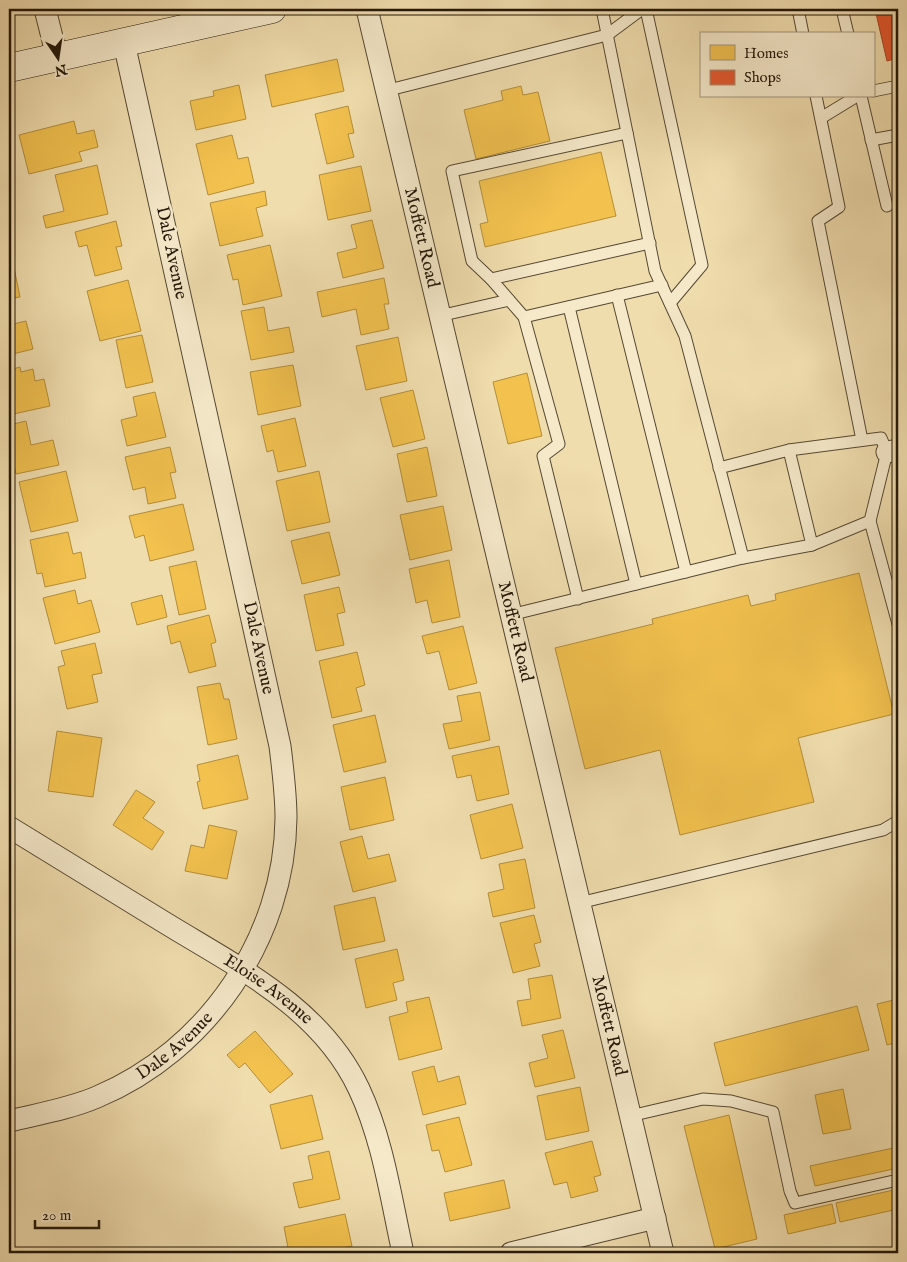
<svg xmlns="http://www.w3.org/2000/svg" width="907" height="1262" viewBox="0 0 907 1262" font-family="'IM FELL English',serif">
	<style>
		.homes { fill: #f2c14e; stroke: #b48e39 }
		.shops { fill: #e4572e; stroke: #aa4423 }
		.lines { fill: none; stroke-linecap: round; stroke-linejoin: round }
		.lane-casing { stroke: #564832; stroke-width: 13 }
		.street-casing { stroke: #564832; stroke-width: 23 }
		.secondary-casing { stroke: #231709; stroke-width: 29 }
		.lane { stroke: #f5e9ca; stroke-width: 11 }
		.street { stroke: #f5e9ca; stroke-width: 21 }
		.secondary { stroke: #f5e9ca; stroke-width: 28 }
		.labels { text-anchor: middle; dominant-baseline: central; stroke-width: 5; stroke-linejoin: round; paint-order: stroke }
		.street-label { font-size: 18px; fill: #231709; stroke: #f5e9ca }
	</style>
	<rect width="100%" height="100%" fill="#f0ddae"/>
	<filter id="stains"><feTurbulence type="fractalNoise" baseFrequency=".004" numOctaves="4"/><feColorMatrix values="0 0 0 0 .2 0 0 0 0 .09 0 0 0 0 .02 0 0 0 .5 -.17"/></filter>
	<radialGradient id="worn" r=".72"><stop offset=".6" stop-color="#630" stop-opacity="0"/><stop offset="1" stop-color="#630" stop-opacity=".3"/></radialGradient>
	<g class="homes">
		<path d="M337 59 344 91 272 107 265 75Z"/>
		<path d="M239 85 246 119 196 130 190 101 214 96 213 91Z"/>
		<path d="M521 86 523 95 538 92 550 141 476 159 464 110 503 100 501 91Z"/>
		<path d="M348 106 354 133 348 134 354 157 327 164 315 114Z"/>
		<path d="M74 121 77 134 94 130 98 147 79 152 82 161 29 174 19 135Z"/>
		<path d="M232 135 238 159 248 157 254 183 208 195 196 144Z"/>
		<path d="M601 152 616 216 485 247 480 224 488 222 479 181Z"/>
		<path d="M97 165 108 214 46 228 43 216 64 211 55 175Z"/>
		<path d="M361 166 371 211 328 220 319 175Z"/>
		<path d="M265 191 267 205 256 208 263 236 220 246 210 203Z"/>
		<path d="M372 220 384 268 343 278 337 253 357 248 351 225Z"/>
		<path d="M116 221 122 246 116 247 122 269 95 276 87 245 79 247 75 232Z"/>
		<path d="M270 245 282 296 243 305 238 279 233 280 227 255Z"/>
		<path d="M10 248 20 297 9 299V249Z"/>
		<path d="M384 278 389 304H384L389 329 361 335 356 309 322 317 317 292Z"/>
		<path d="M128 280 141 331 100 341 87 291Z"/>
		<path d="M264 307 268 331 289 327 294 352 251 360 241 311Z"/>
		<path d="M26 321 33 349 9 355V325Z"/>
		<path d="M142 335 153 382 126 388 116 340Z"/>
		<path d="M398 337 407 381 366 390 356 346Z"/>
		<path d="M293 365 301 406 258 415 250 372Z"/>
		<path d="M20 367 21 372 33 369 35 381 44 379 50 406 9 415V370Z"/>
		<path d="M527 373 542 436 508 444 493 382Z"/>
		<path d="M413 390 425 439 393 447 380 398Z"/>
		<path d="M155 392 166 437 127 446 121 420 137 416 133 397Z"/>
		<path d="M295 418 306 466 278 472 273 450 267 452 261 426Z"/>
		<path d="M26 421 31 445 53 440 59 465 16 474 9 443V425Z"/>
		<path d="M170 447 176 472 170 473 176 498 148 504 145 487 133 490 125 457Z"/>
		<path d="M427 447 437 496 407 502 397 454Z"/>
		<path d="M66 471 78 521 31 532 19 482Z"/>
		<path d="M319 471 330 522 287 531 276 481Z"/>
		<path d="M183 504 194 550 150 561 144 535 135 538 129 516Z"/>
		<path d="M443 506 452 550 410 560 400 515Z"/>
		<path d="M68 532 73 554 81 552 86 578 45 587 42 573 37 574 30 540Z"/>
		<path d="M329 532 340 575 302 584 291 541Z"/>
		<path d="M449 560 460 617 432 623 427 600 416 603 409 569Z"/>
		<path d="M196 561 206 609 179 615 169 567Z"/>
		<path d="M859 573 894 714 798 738 814 802 680 835 660 750 585 769 555 648 653 624 652 619 748 595 751 606 776 600 775 594Z"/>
		<path d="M339 587 345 612 337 614 344 645 316 651 304 595Z"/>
		<path d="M75 590 78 604 91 600 100 632 55 644 43 598Z"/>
		<path d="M162 595 167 617 137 625 131 603Z"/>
		<path d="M209 615 216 642 211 644 216 666 189 673 180 641 171 644 167 626Z"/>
		<path d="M463 626 477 683 449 690 439 651 427 654 422 636Z"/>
		<path d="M95 643 102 673 92 675 98 702 67 709 58 667 65 665 61 651Z"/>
		<path d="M357 652 365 685 356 688 362 711 332 718 319 661Z"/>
		<path d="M220 683 224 699H229L237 739 208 745 197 687Z"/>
		<path d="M480 692 490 740 449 749 443 724 462 721 457 696Z"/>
		<path d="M375 715 386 762 344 772 333 725Z"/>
		<path d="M57 731 102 738 93 797 48 791Z"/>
		<path d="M499 746 509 794 477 801 471 775 457 778 452 756Z"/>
		<path d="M238 755 248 799 203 809 197 782 200 781 197 765Z"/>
		<path d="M385 777 394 820 350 830 341 787Z"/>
		<path d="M136 790 155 802 143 818 164 832 152 850 113 825Z"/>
		<path d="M512 804 523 848 481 859 470 815Z"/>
		<path d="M209 825 237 831 227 879 185 871 191 845 204 848Z"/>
		<path d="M362 836 368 859 389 854 396 881 353 892 340 842Z"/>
		<path d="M525 859 535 908 493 917 488 893 504 889 499 864Z"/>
		<path d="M375 897 385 941 343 950 334 906Z"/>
		<path d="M534 915 541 942 534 944 540 966 513 973 500 923Z"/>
		<path d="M397 949 404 980 393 983 397 1000 366 1008 355 959Z"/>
		<path d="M552 975 561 1018 522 1026 517 1001 531 999 528 979Z"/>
		<path d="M429 997 442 1049 399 1060 389 1017 408 1012 406 1002Z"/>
		<path d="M898 999V1042L887 1045 877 1004Z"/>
		<path d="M857 1006 869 1050 725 1086 714 1043Z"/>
		<path d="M563 1030 575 1078 535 1087 529 1063 548 1058 542 1035Z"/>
		<path d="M255 1031 293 1074 270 1093 245 1063 239 1068 227 1055Z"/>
		<path d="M434 1066 438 1082 459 1076 466 1104 423 1115 412 1072Z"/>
		<path d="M580 1087 589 1131 546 1140 537 1096Z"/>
		<path d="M843 1089 851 1129 823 1134 815 1095Z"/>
		<path d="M312 1095 323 1139 281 1149 270 1105Z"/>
		<path d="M729 1115 757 1239 715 1249 684 1126Z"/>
		<path d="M459 1117 472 1165 445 1172 439 1150 432 1151 426 1125Z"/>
		<path d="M592 1141 601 1175 594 1177 598 1191 571 1198 567 1182 554 1185 545 1153Z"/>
		<path d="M898 1147V1168L815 1186 810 1166Z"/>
		<path d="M329 1151 340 1199 299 1208 293 1183 313 1179 308 1156Z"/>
		<path d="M504 1180 510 1208 450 1221 444 1193Z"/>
		<path d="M898 1189V1209L840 1222 836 1203Z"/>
		<path d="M832 1204 836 1223 788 1234 784 1215Z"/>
		<path d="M345 1214 352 1246 317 1253H289L284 1227Z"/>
	</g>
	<path class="shops" d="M875 9H898V58L887 61Z"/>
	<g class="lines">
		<g class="lane-casing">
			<g id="lane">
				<path d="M646 9 702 265 670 303"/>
				<path d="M798 9 803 34"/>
				<path d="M842 9 848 34"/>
				<path d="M385 91 607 35 642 9"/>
				<path d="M873 91 898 86"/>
				<path d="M816 96 839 207 818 221 862 440"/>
				<path d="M861 96 887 206"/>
				<path d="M821 118 857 96"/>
				<path d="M871 140 898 135"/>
				<path d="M491 279 472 261 452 171 627 133"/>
				<path d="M617 295 686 572"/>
				<path d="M569 307 636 584"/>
				<path d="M439 316 509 300"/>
				<path d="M524 317 662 285"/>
				<path d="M789 450 881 438 887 452 870 521 812 545"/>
				<path d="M719 468 789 450 812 545 743 558"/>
				<path d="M870 521 898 624"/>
				<path d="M578 599 543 456 559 444 524 317 491 279 650 243"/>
				<path d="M510 615 743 558 685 336 655 271 602 9"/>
				<path d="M579 903 883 830 898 821"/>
				<path d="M630 1116 703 1099 731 1101 773 1112 790 1191 795 1203 898 1180"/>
			</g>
		</g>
		<g class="street-casing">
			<g id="street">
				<path d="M45 9 57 57"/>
				<path id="s1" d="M367 9 663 1253"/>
				<path d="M887 452 898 450"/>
				<path id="s2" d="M9 827C61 859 114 891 167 924 239 968 321 1008 359 1089 383 1140 391 1199 403 1253"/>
				<path id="s3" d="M9 1121C38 1114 69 1109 97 1097 207 1051 285 938 286 818 286 794 283 770 280 746L124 43"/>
				<path d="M511 1253 655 1218"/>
			</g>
		</g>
		<g class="secondary-casing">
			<path id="secondary" d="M9 68 272 9"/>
		</g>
		<use href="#lane" class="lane"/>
		<use href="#street" class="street"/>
		<use href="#secondary" class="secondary"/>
	</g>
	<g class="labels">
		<g class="street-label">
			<text stroke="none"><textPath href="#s1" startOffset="235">Moffett Road</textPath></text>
			<text transform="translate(171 253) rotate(78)">Dale Avenue</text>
			<text stroke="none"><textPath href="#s1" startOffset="640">Moffett Road</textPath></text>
			<text transform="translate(258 648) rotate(78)">Dale Avenue</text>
			<text stroke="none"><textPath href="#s2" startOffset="306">Eloise Avenue</textPath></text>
			<text stroke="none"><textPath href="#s1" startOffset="1045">Moffett Road</textPath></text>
			<text stroke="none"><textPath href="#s3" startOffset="185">Dale Avenue</textPath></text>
		</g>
	</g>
	<rect width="907" height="1262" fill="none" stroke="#f0ddae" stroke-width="30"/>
	<rect x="10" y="10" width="887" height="1242" fill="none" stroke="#231709" stroke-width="2.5"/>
	<rect x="15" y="15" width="877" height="1232" fill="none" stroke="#231709"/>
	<rect x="700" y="32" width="175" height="65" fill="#f5e9ca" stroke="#a1957d"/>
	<rect x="710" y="45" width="25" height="15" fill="#f2c14e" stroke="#a1957d"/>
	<text x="744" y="58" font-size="15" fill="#231709">Homes</text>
	<rect x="710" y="70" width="25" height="15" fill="#e4572e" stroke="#a1957d"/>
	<text x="744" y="82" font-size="15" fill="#231709">Shops</text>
	<g transform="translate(58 58) rotate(167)" stroke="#f5e9ca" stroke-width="4" paint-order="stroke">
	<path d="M0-4L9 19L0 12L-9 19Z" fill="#231709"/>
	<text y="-8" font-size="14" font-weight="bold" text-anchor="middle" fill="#231709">N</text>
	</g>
	<path d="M35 1220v8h64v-8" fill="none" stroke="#231709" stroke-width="2.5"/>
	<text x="42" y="1220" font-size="15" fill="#231709" stroke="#f5e9ca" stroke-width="4" paint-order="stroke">20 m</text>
	<rect width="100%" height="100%" filter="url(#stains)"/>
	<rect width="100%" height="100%" fill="url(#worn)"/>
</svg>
